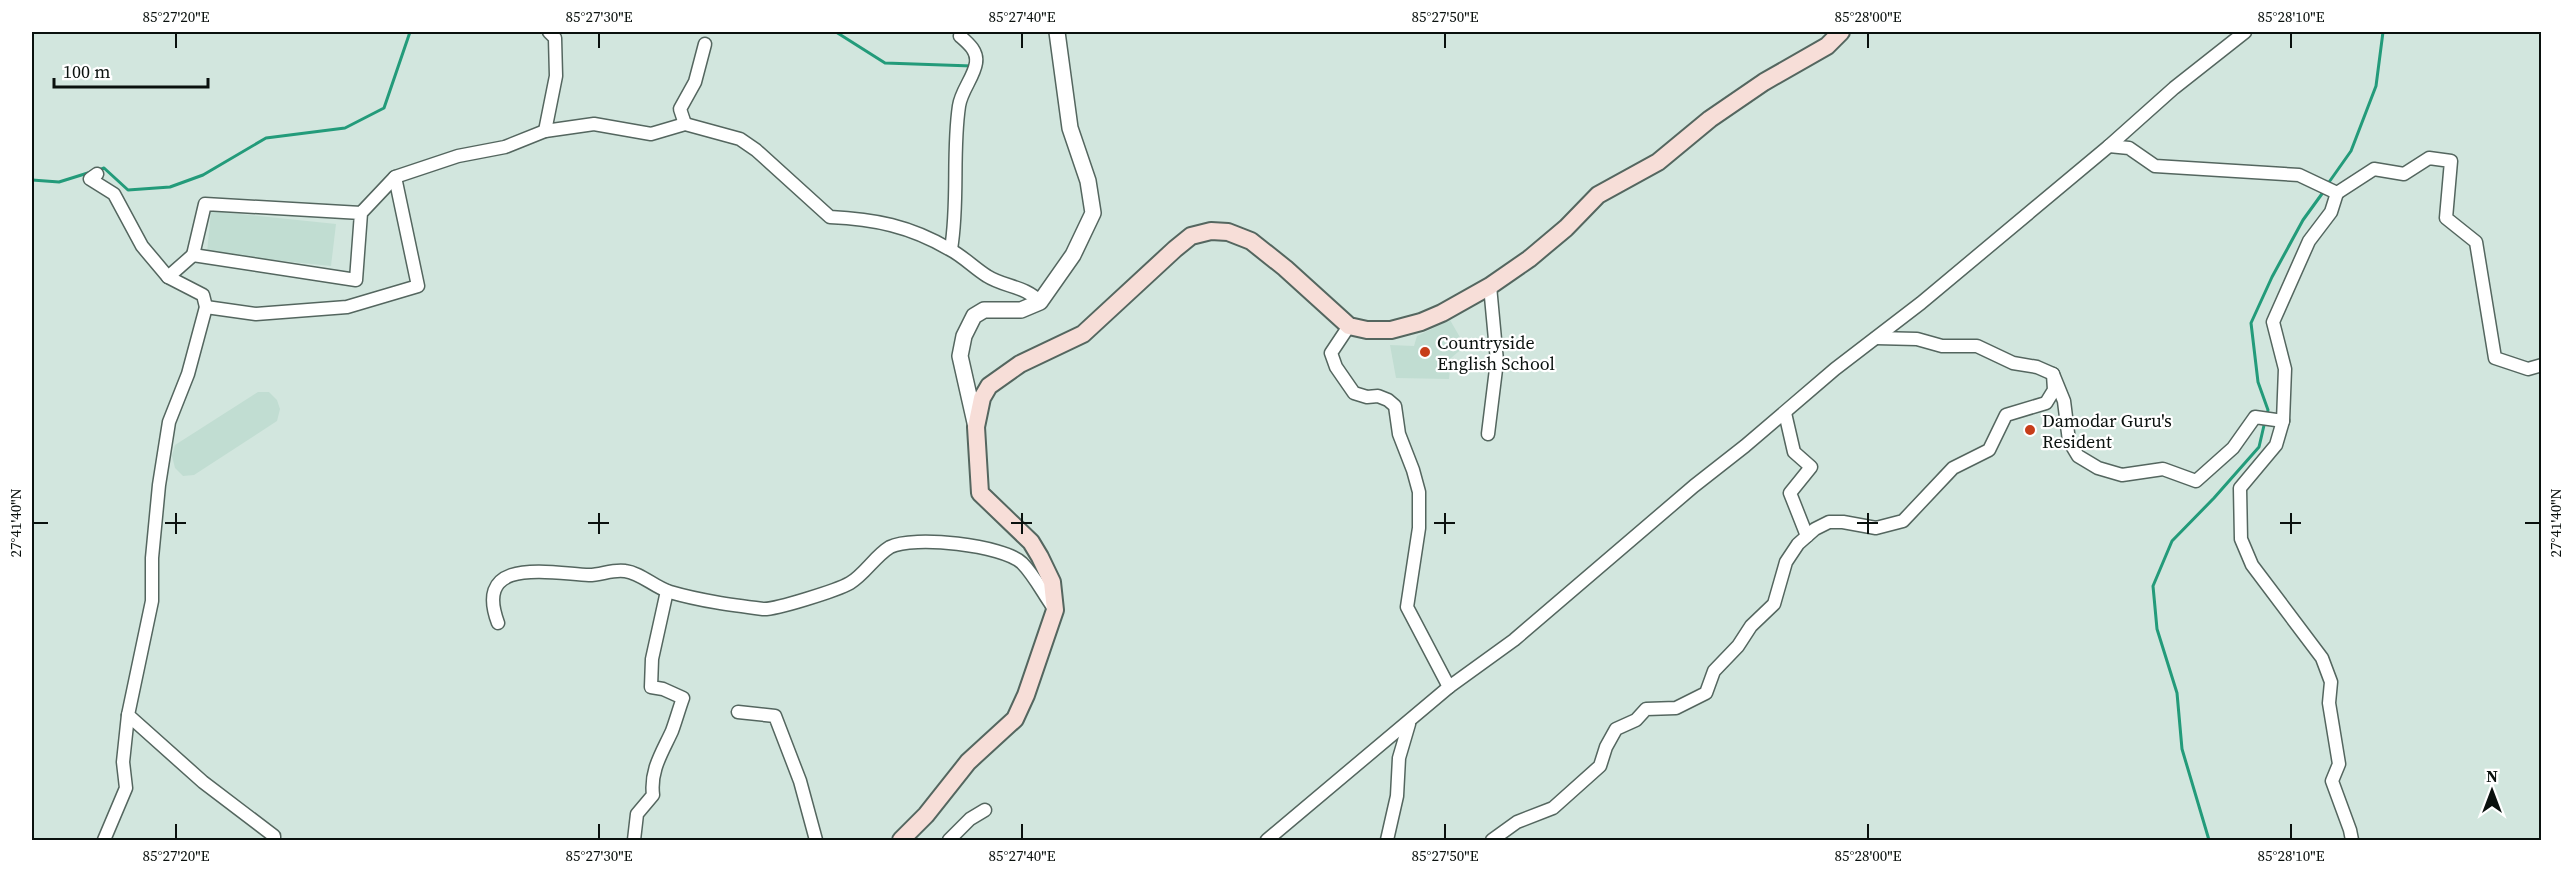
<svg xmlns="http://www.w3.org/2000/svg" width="2573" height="872" viewBox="0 0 2573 872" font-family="'Source Serif 4',serif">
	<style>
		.built { fill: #c1ddd2 }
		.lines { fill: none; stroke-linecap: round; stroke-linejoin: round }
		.stream { stroke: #239b7a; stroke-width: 3 }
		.minor-casing { stroke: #54665f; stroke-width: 15 }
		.tertiary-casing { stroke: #54665f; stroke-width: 18 }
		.secondary-casing { stroke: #54665f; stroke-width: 20 }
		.minor { stroke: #fff; stroke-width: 12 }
		.tertiary { stroke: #fff; stroke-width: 15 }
		.secondary { stroke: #f7ded8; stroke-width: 16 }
		.ticks { fill: none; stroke: #0a110e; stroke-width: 2 }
		.poi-dot { fill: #c73d19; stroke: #fff; stroke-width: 2 }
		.labels { text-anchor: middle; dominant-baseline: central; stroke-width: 4.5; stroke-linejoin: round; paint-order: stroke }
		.poi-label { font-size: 18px; fill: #0a110e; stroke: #fff; text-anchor: start }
		.neatline { fill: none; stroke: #0a110e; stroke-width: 2 }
		.ticks-label { font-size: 15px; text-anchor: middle; fill: #0a110e }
	</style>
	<rect width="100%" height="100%" fill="#d2e6de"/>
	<g class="built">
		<path d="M211 211 336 224 331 266 207 253Z"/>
		<path d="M1450 320 1465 346 1451 358 1449 379 1396 378 1390 345 1414 346 1417 336Z"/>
		<path d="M258 392H269L277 400 280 409 277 421 194 475 183 476 175 468 172 456 175 445Z"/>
	</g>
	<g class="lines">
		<g class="stream">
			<path d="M836 32 885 63 972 66"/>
			<path d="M97 171 104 168 128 190 170 187 203 175 266 138 345 128 384 108 410 32"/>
			<path d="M32 180 59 182 91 172"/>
			<path d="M2327 185 2351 151 2376 86 2383 32"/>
			<path d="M2267 414 2268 410 2258 382 2251 323 2272 277 2303 220 2324 191"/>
			<path d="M2209 840 2182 749 2177 693 2157 629 2153 586 2172 541 2214 498 2259 447 2265 421"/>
		</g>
		<g class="minor-casing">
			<g id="minor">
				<path d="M685 124 680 109 695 82 705 44"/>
				<path d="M545 131 556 76 555 38 549 32"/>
				<path d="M2109 146 2129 148 2155 166 2299 175 2337 193 2374 169 2404 174 2429 158 2451 161 2446 218 2476 242 2495 358 2528 369 2542 365"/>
				<path d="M97 174 90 179 114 194 142 246 168 277"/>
				<path d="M2337 193 2331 212 2309 241 2273 322 2285 369 2283 421 2276 445 2240 488 2241 539 2252 565 2322 658 2331 682 2329 703 2339 764 2332 781 2350 830 2352 840"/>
				<path d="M361 213 205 204 193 255 356 280 361 213 395 177 458 156 505 147 545 131 594 124 651 134 685 124 740 139 756 150 830 217C874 219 910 226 949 249 963 256 974 268 987 276 1004 287 1026 286 1040 302"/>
				<path d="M951 249C959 202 952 153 959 106 961 91 974 77 976 63 978 51 968 43 960 36L961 32"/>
				<path d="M193 255 168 277 203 295 206 307 188 374 169 422 159 485 152 558V601L128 715 203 782 274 836V840"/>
				<path d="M206 307 256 314 347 307 418 286 395 177"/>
				<path d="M1349 326 1331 353 1336 367 1354 393 1367 397 1378 396 1388 400 1395 406 1399 434 1413 470 1419 492V528L1407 607 1449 687"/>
				<path d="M1876 338 1917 339 1942 346H1977L2013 363 2037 367 2053 374 2064 401 2069 441 2078 456 2098 468 2122 475 2163 469 2196 481 2233 448 2255 417 2283 421"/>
				<path d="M1785 413 1794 452 1811 467 1790 493 1807 536"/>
				<path d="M1488 434 1497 361 1490 286"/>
				<path d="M498 623C473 556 549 573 589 575 601 575 613 569 625 571 641 573 654 587 670 592 701 601 732 605 763 609 775 610 838 590 850 583 865 574 875 556 890 547 913 535 1003 545 1022 563 1034 575 1043 593 1053 607"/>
				<path d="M738 712 775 716 800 781 816 840"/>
				<path d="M104 840 126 788 123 762 128 715"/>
				<path d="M634 840 637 814 653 795C650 770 662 753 672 731 676 720 679 709 683 698L663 689 651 687 652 659 667 591"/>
				<path d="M949 840 970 819 985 810"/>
				<path d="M1267 840 1449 687 1514 640 1694 486 1745 446 1835 369 1921 303 2109 146 2174 88 2245 32"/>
				<path d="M1387 840 1397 796 1399 758 1409 724"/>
				<path d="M1492 840 1517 822 1553 808 1600 766 1606 747 1616 729 1636 720 1646 709 1676 708 1706 693 1714 671 1738 646 1751 626 1774 604 1786 562 1798 544 1815 529 1829 522H1843L1876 528 1903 521 1953 468 1989 450 2006 415 2046 403 2054 390 2053 374"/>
			</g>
		</g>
		<g class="tertiary-casing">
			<path id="tertiary" d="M976 427 960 356 964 336 974 316 984 310H1021L1040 302 1073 255 1093 213 1088 181 1070 128 1057 32"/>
		</g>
		<g class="secondary-casing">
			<path id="secondary" d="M901 840 926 815 968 762 1015 719 1026 695 1055 610 1052 582 1040 557 1031 542 980 493 976 427 982 398 989 386 1020 364 1083 334 1175 249 1191 236 1211 231 1228 232 1251 241 1285 268 1349 326 1367 330H1391L1421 322 1442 313 1490 286 1529 259 1566 228 1598 195 1658 162 1710 119 1764 82 1827 46 1841 32"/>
		</g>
		<use href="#minor" class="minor"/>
		<use href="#tertiary" class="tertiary"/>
		<use href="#secondary" class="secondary"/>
	</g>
	<path class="ticks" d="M176 33V48M599 33V48M1022 33V48M1445 33V48M1868 33V48M2291 33V48M176 513V534M599 513V534M1022 513V534M1445 513V534M1868 513V534M2291 513V534M33 523H48M165 523H186M588 523H609M1011 523H1032M1434 523H1455M1857 523H1878M2280 523H2301M2525 523H2540M176 824V839M599 824V839M1022 824V839M1445 824V839M1868 824V839M2291 824V839"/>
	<g class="poi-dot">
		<circle cx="1425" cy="352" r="6"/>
		<circle cx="2030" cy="430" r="6"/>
	</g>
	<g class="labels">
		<g class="poi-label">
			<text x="1437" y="342">Countryside<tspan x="1437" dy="21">English School</tspan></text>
			<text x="2042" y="420">Damodar Guru's<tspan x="2042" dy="21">Resident</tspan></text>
		</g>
	</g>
	<rect width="2573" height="872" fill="none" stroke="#ffffff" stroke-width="66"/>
	<g transform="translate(2492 791)" stroke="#ffffff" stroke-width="4.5" paint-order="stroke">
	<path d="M0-4.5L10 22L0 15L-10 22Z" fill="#0a110e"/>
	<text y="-9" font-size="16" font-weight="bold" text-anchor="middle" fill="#0a110e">N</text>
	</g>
	<path d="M54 78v9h154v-9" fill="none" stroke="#0a110e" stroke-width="3"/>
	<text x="63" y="78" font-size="18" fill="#0a110e" stroke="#ffffff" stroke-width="4.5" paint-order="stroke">100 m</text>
	<rect x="33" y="33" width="2507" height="806" class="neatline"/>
	<g class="ticks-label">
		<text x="176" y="22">85°27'20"E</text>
		<text x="599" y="22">85°27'30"E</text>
		<text x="1022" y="22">85°27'40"E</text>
		<text x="1445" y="22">85°27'50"E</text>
		<text x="1868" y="22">85°28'00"E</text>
		<text x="2291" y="22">85°28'10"E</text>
		<text transform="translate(16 523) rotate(-90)" y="5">27°41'40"N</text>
		<text transform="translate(2556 523) rotate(-90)" y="5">27°41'40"N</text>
		<text x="176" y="861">85°27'20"E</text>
		<text x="599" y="861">85°27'30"E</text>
		<text x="1022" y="861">85°27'40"E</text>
		<text x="1445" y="861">85°27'50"E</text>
		<text x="1868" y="861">85°28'00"E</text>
		<text x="2291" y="861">85°28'10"E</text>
	</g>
</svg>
